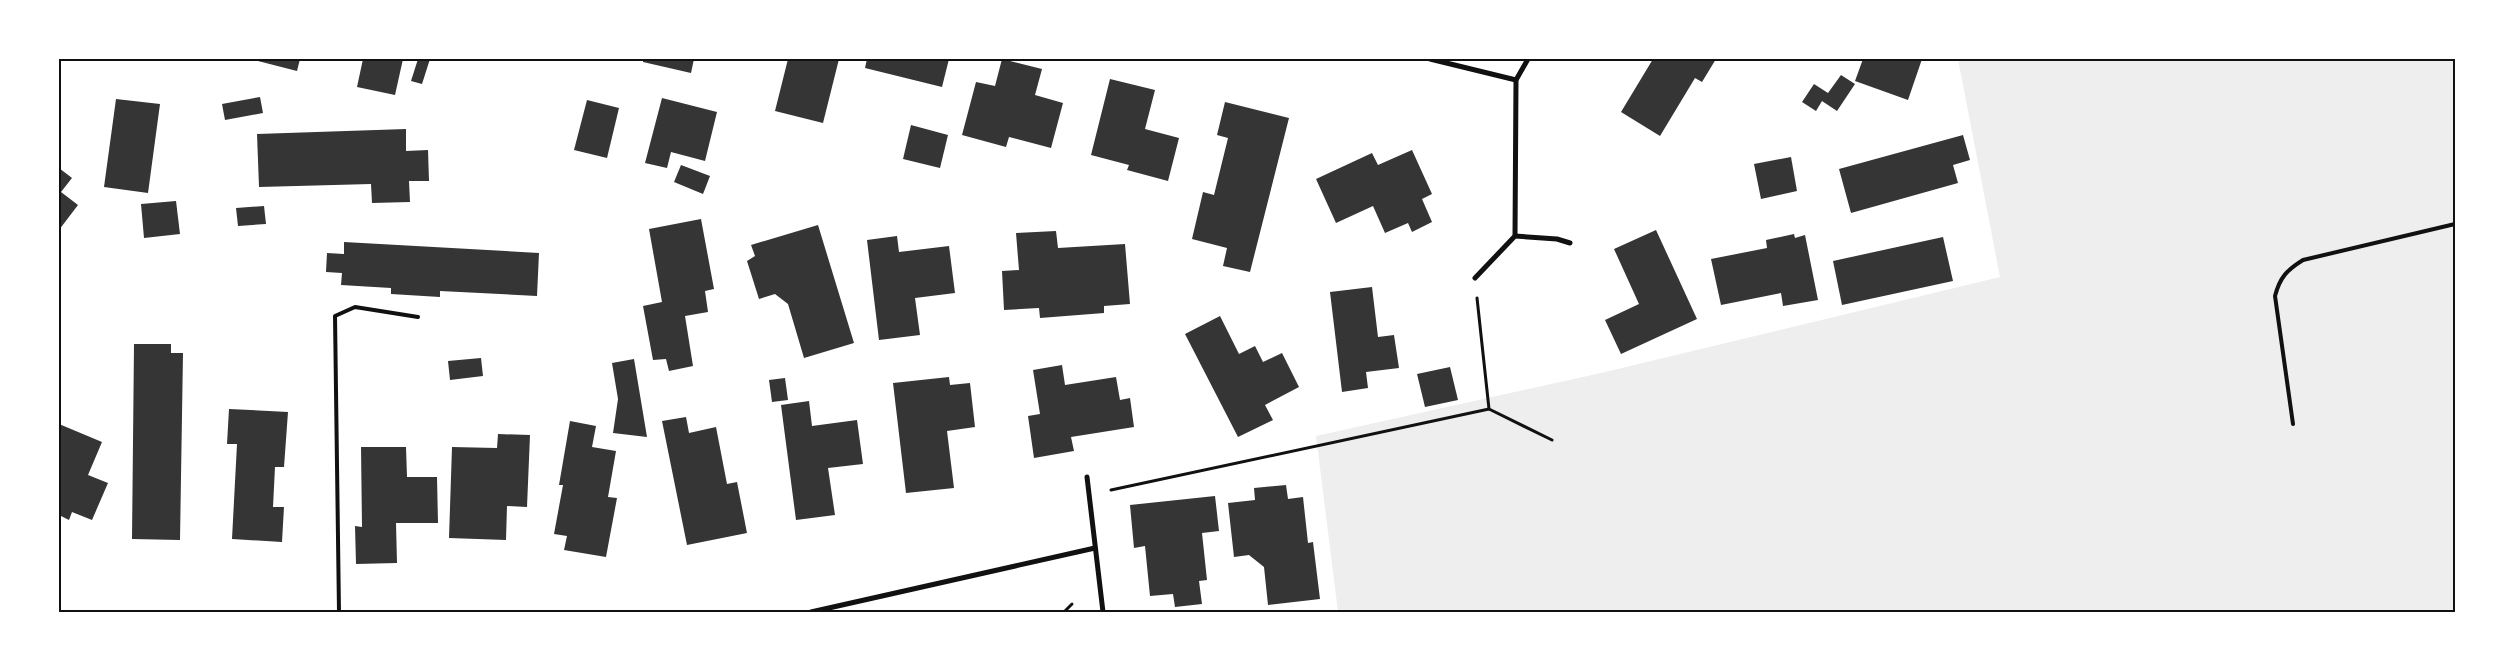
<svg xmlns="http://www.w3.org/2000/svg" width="2514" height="671" viewBox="0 0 2514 671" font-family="Helvetica,sans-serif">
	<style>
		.green { fill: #eee }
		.building { fill: #353535 }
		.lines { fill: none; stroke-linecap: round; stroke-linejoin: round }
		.path { stroke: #111; stroke-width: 3 }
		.service { stroke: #111; stroke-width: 4 }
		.minor { stroke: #111; stroke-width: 5 }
		.neatline { fill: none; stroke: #111; stroke-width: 2 }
	</style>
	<rect width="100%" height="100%" fill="#fff"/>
	<path class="green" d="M1958 59H2455V612H1338L1316 436 1601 373 2000 277Z"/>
	<g class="building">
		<path d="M250 59H300L297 71Z"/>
		<path d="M363 59H403L395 95 357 87Z"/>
		<path d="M418 59H430L422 84 411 81Z"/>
		<path d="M643 59H694L691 73 643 62Z"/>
		<path d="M788 59H839L823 123 775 111Z"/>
		<path d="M867 59H949L942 87 865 68Z"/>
		<path d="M1002 59 1042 69 1035 95 1063 103 1051 148 1009 137 1006 147 962 135 976 82 995 86Z"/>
		<path d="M1653 59H1716L1702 82 1695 78 1660 136 1621 112Z"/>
		<path d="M1863 59H1922L1908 100 1855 81Z"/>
		<path d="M1841 75 1855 84 1837 111 1822 101 1816 111 1802 102 1814 84 1828 93Z"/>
		<path d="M1110 79 1155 90 1145 129 1179 138 1168 181 1127 170 1129 165 1091 155Z"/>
		<path d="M260 97 263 113 225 120 222 104Z"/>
		<path d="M662 98 717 112 705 161 671 152 667 168 645 163Z"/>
		<path d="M116 99 160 104 148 193 104 187Z"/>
		<path d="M587 100 619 108 607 158 574 150Z"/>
		<path d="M1225 102 1289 118 1250 272 1223 266 1227 248 1192 239 1203 192 1214 195 1228 138 1217 135Z"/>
		<path d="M911 125 948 135 940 168 903 159Z"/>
		<path d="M406 129V151L428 150 429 181H409L410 202 372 203 371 184 259 187 257 134Z"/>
		<path d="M1963 135 1970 160 1953 165 1958 183 1851 213 1839 169Z"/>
		<path d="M1412 150 1432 194 1422 199 1432 222 1412 232 1408 223 1385 233 1373 206 1336 223 1316 179 1372 153 1378 165Z"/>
		<path d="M1791 157 1797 191 1761 199 1754 164Z"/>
		<path d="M681 165 710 176 703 194 674 182Z"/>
		<path d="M59 168 72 178 61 192 78 205 59 230Z"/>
		<path d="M176 201 180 234 144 238 141 204Z"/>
		<path d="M264 206 266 224 238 226 236 208Z"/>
		<path d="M701 219 714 289 705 291 708 312 685 316 693 366 669 371 666 359 653 360 643 306 662 302 649 229Z"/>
		<path d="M818 225 854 343 804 358 788 304 775 294 759 299 747 261 755 256 751 245Z"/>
		<path d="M1656 230 1697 319 1621 354 1605 320 1639 304 1614 249Z"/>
		<path d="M1056 231 1058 248 1125 244 1130 304 1104 306V313L1040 318 1039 308 1004 310 1002 271 1019 270 1016 233Z"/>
		<path d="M1794 234 1795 238 1805 235 1818 300 1783 306 1781 293 1721 305 1711 259 1767 248 1766 240Z"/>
		<path d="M897 236 899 252 949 246 955 293 915 298 920 335 879 340 867 240Z"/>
		<path d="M1943 237 1953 281 1842 305 1833 261Z"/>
		<path d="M344 242 539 253 537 296 440 291V297L391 294V288L341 285 342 273 326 272 327 253 344 254Z"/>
		<path d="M1372 287 1378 337 1394 335 1399 368 1366 372 1368 388 1342 392 1330 292Z"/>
		<path d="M1220 316 1239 354 1255 346 1263 362 1282 353 1299 387 1265 405 1273 420 1238 437 1185 334Z"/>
		<path d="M134 344H171V353H183L180 540 132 539Z"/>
		<path d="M481 358 483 376 450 380 448 361Z"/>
		<path d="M634 359 647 437 613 433 618 399 612 363Z"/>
		<path d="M1062 365 1065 385 1116 377 1120 400 1130 398 1134 427 1071 437 1074 451 1034 458 1028 416 1040 414 1033 370Z"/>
		<path d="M1450 367 1458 400 1425 407 1417 374Z"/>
		<path d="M949 377 950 385 970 383 975 427 947 431 954 488 906 493 893 383Z"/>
		<path d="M785 378 788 400 772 402 769 380Z"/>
		<path d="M809 401 812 426 857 420 863 464 828 468 835 515 796 520 781 405Z"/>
		<path d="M229 409 288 412 284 467H275L273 507H284L282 542 232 539 237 444H227Z"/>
		<path d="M686 417 689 433 716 427 727 484 737 482 747 533 687 545 662 421Z"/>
		<path d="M570 421 596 426 592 447 616 451 608 497 617 498 606 557 564 550 567 536 554 534 563 485H559Z"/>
		<path d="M59 424 102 442 88 475 108 483 92 520 72 512 69 520 59 515Z"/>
		<path d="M498 434 530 435 527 507 507 506 506 540 449 538 452 447 497 448Z"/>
		<path d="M361 447H406L407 477H437L438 523H396L397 563 356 564 355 526 362 527Z"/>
		<path d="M1286 485 1288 499 1303 497 1308 543 1313 542 1320 599 1268 605 1264 567 1249 555 1234 557 1228 503 1255 500 1254 488Z"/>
		<path d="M1215 496 1219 531 1202 533 1207 580 1199 581 1202 604 1175 607 1173 594 1150 596 1145 546 1134 548 1130 505Z"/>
	</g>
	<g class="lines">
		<g class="path">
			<path d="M1477 298 1489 409 1552 440"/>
			<path d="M1111 490 1489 409"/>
			<path d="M1065 611 1072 604"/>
		</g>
		<g class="service">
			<path d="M2293 424 2275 296C2280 277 2287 270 2303 260L2455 224"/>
			<path d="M339 612 335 316 355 307 418 317"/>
		</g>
		<g class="minor">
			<path d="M1430 59 1516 80"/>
			<path d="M1515 236 1557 239 1570 243"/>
			<path d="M1475 278 1515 236 1516 80 1528 59"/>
			<path d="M1087 477 1103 612"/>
			<path d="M811 612 1095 548"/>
		</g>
	</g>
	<rect width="2514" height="671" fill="none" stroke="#ffffff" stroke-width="120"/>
	<rect x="60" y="60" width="2394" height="551" class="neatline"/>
</svg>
